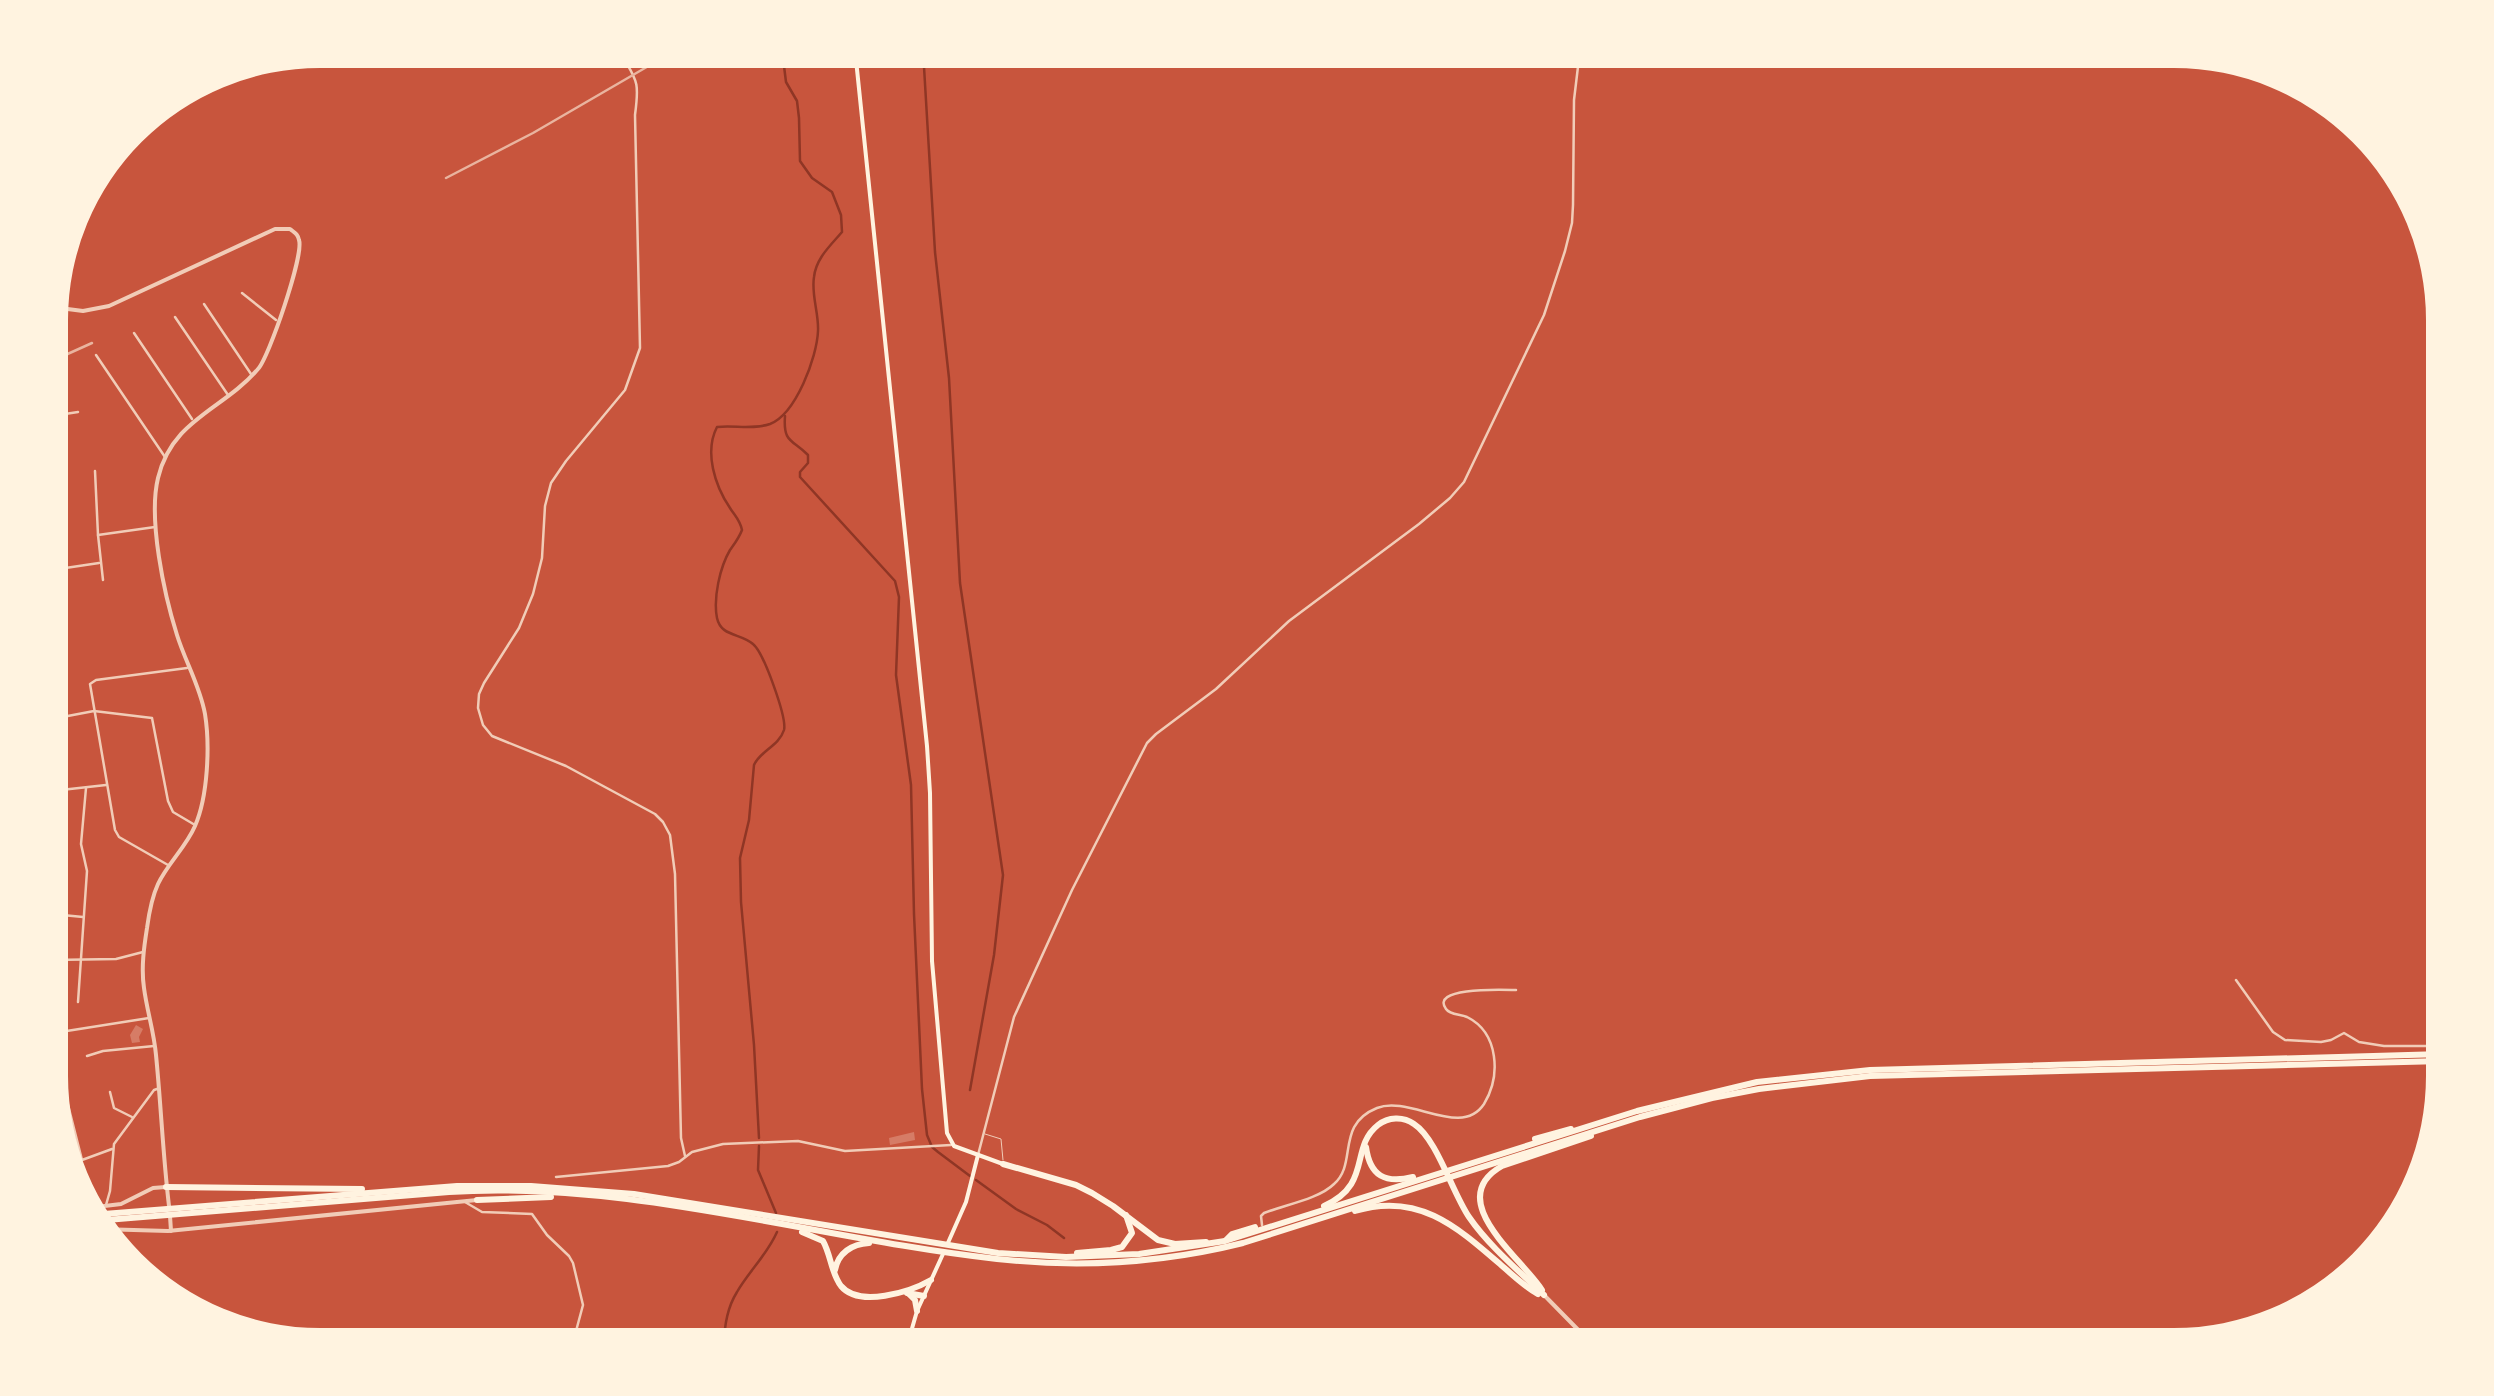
<svg xmlns="http://www.w3.org/2000/svg" width="2494" height="1396" viewBox="0 0 2494 1396" font-family="'PT Sans Narrow',sans-serif">
	<style>
		.lines { fill: none; stroke-linecap: round; stroke-linejoin: round }
		.stream { stroke: #8f3625; stroke-width: 2.5 }
		.building { fill: #d67c66 }
		.service { stroke: #f1ccb7; stroke-width: 1 }
		.minor { stroke: #f1ccb7; stroke-width: 2.5 }
		.tertiary { stroke: #f1ccb7; stroke-width: 4 }
		.secondary { stroke: #fff3e0; stroke-width: 4 }
		.trunk { stroke: #fff3e0; stroke-width: 6 }
		.rail { stroke: #e9b49f; stroke-width: 2.5 }
	</style>
	<rect width="100%" height="100%" fill="#c8553d"/>
	<g class="lines">
		<g class="stream">
			<path d="M923 50 935 252 949 378 960 583 1003 875 994 955 970 1090"/>
			<path d="M785 416C783 443 792 439 808 455V463L800 472V477L895 581 899 597 896 675 911 785 914 914 922 1089 927 1135 932 1147 938 1152 970 1176"/>
			<path d="M759 1138 754 1045 741 902 740 858 749 820 754 765C760 751 779 746 784 730 787 718 764 653 753 644 741 633 721 637 717 618 713 598 720 567 730 550 735 543 739 538 742 530 740 520 735 516 730 508 715 486 704 452 717 427 735 425 752 430 770 424 796 414 817 357 818 331 819 313 811 295 814 277 816 258 831 245 842 232L841 215 832 192 812 178 800 161 799 118 797 101 786 82 784 66 786 50"/>
			<path d="M759 1146 758 1170 776 1213"/>
			<path d="M976 1180 1016 1209 1047 1225 1064 1238"/>
			<path d="M724 1346C724 1327 727 1308 737 1292 749 1271 767 1255 777 1232"/>
		</g>
	</g>
	<g class="building">
		<path d="M136 1025 143 1029 139 1037 140 1042 132 1043 130 1035Z"/>
		<path d="M914 1132 915 1140 890 1145 889 1138Z"/>
	</g>
	<g class="lines">
		<path class="service" d="M985 1134 1001 1139 1003 1160"/>
		<g class="minor">
			<path d="M619 50C636 81 640 78 635 115L640 348 625 390 566 461 551 483 545 506 542 558 533 594 519 628 484 683 479 694 478 708 483 725 492 736 566 766 655 814 663 822 670 835 675 874 681 1138 685 1156"/>
			<path d="M242 293 276 320"/>
			<path d="M204 304 251 374"/>
			<path d="M175 317 228 395"/>
			<path d="M134 333 192 419"/>
			<path d="M96 355 165 457"/>
			<path d="M52 416 78 412"/>
			<path d="M95 471 98 535 103 580"/>
			<path d="M52 535 57 568"/>
			<path d="M98 535 155 527"/>
			<path d="M52 570 99 563"/>
			<path d="M52 719 94 711 152 718 168 801 173 812 195 825"/>
			<path d="M52 791 106 785"/>
			<path d="M168 865 119 837 115 830 90 684 96 680 187 668"/>
			<path d="M52 914 83 917"/>
			<path d="M52 960 116 959 143 952"/>
			<path d="M2236 980 2273 1032 2285 1040 2321 1042 2331 1040 2344 1033 2359 1042 2384 1046H2443"/>
			<path d="M78 1002 87 871 81 844 86 788"/>
			<path d="M52 1028 60 1059"/>
			<path d="M54 1033 149 1018"/>
			<path d="M87 1056 103 1051 154 1046"/>
			<path d="M110 1092 114 1108 132 1117"/>
			<path d="M66 1097 82 1160 112 1149"/>
			<path d="M978 1155 1014 1017 1072 890 1147 743 1156 734 1216 689 1289 621 1419 524 1450 498 1464 482 1544 315 1565 251 1572 223 1573 205 1574 100 1580 50"/>
			<path d="M556 1177 668 1166 679 1162 692 1152 723 1144 798 1141 845 1151 951 1145"/>
			<path d="M465 1202 482 1212 532 1214 547 1235 569 1256 573 1263 583 1305 572 1346"/>
			<path d="M106 1205 110 1191 114 1144 154 1090 157 1089"/>
			<path d="M1262 1225 1261 1216 1264 1213C1284 1205 1319 1199 1334 1184 1358 1163 1335 1125 1377 1108 1410 1095 1461 1139 1484 1104 1501 1076 1499 1033 1467 1017 1460 1014 1450 1015 1446 1009 1429 986 1507 990 1516 990"/>
		</g>
		<g class="tertiary">
			<path d="M52 307 83 311 109 306 275 229H290C295 233 298 234 299 240 304 255 269 357 258 369 223 410 172 419 158 478 148 519 164 594 177 635 185 661 200 686 205 714 210 745 208 796 195 826 186 847 168 863 158 884 152 897 149 913 147 928 144 947 141 968 144 988 147 1011 154 1032 156 1055 161 1105 163 1156 169 1206"/>
			<path d="M88 1208 121 1204 153 1188 166 1187"/>
			<path d="M170 1216 171 1231"/>
			<path d="M99 1229 168 1231 477 1200"/>
			<path d="M1544 1295 1594 1346"/>
		</g>
		<g class="secondary">
			<path d="M855 50 927 746 930 793 932 961 947 1133 954 1146 1003 1164"/>
			<path d="M947 1245 966 1202 978 1155"/>
			<path d="M907 1346 917 1311 943 1254"/>
		</g>
		<g class="trunk">
			<path d="M1535 1139 1571 1129"/>
			<path d="M1366 1147C1370 1176 1385 1184 1413 1177"/>
			<path d="M1003 1164 1076 1185 1092 1193 1113 1206 1158 1240 1175 1244 1206 1242"/>
			<path d="M166 1187 362 1189"/>
			<path d="M477 1200 551 1197"/>
			<path d="M1324 1206C1373 1184 1349 1148 1378 1125 1388 1117 1403 1116 1414 1124 1437 1139 1452 1192 1469 1217 1489 1246 1519 1271 1544 1295"/>
			<path d="M1355 1211C1418 1192 1456 1226 1501 1265 1513 1275 1525 1287 1538 1294"/>
			<path d="M91 1215 457 1186H531L634 1194 998 1253 1066 1257 1139 1254 1225 1241 1637 1111 1757 1082 1870 1070 2443 1054"/>
			<path d="M94 1221 449 1192C629 1180 818 1239 997 1259 1079 1268 1163 1263 1243 1243L1640 1117 1712 1098 1759 1089 1870 1076 2443 1061"/>
			<path d="M802 1232 823 1241C831 1255 831 1273 841 1286 859 1308 910 1292 931 1280"/>
			<path d="M1226 1240 1232 1234 1255 1227"/>
			<path d="M1077 1253 1111 1250 1122 1247 1132 1233 1126 1215"/>
			<path d="M835 1270C838 1253 852 1244 869 1243"/>
			<path d="M1542 1290C1521 1257 1442 1200 1502 1166L1591 1136"/>
			<path d="M907 1293 924 1296"/>
			<path d="M909 1294 915 1300 917 1311"/>
		</g>
		<g class="rail">
			<path d="M446 178 533 133 676 50"/>
			<path d="M52 361 92 343"/>
		</g>
	</g>
	<path d="M0 0H2494V1396H0ZM320 68H2174A252 252 0 0 1 2426 320V1076A252 252 0 0 1 2174 1328H320A252 252 0 0 1 68 1076V320A252 252 0 0 1 320 68Z" fill="#fff3e0" fill-rule="evenodd"/>
</svg>
